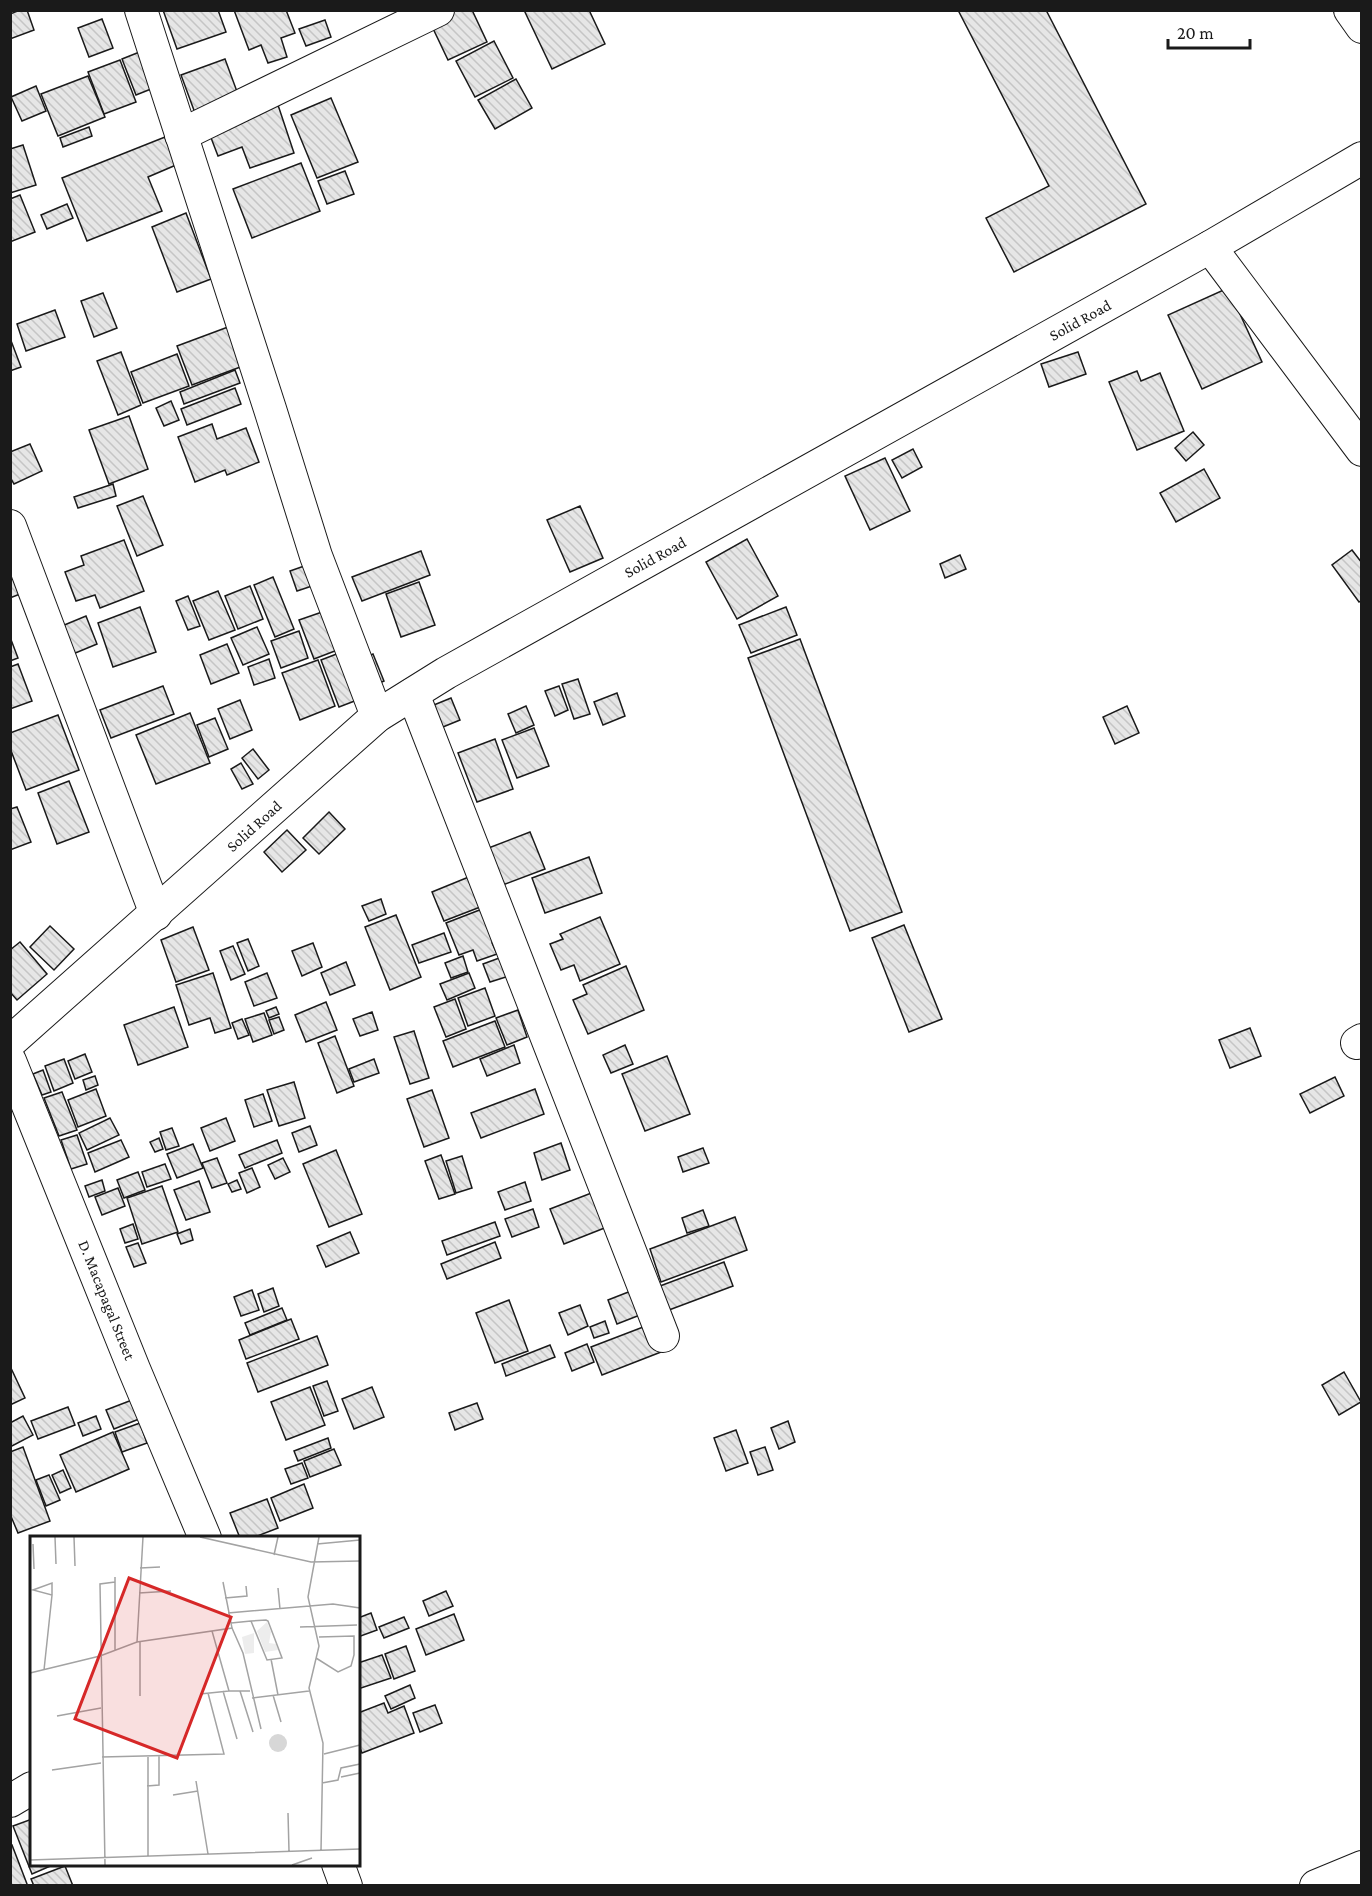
<svg xmlns="http://www.w3.org/2000/svg" width="1372" height="1896" viewBox="0 0 1372 1896" font-family="'Crimson Pro',serif">
	<style>
		.building { fill: url(#building-back-hatch); stroke: #1a1a1a; stroke-width: 1.5 }
		.lines { fill: none; stroke-linecap: round; stroke-linejoin: round }
		.minor-casing { stroke: #1a1a1a; stroke-width: 34 }
		.minor { stroke: #fff; stroke-width: 32 }
		.labels { text-anchor: middle; dominant-baseline: central; stroke-width: 4.5; stroke-linejoin: round; paint-order: stroke }
		.street-label { font-size: 16px; fill: #1a1a1a; stroke: #fff }
		.inset-road { fill: none; stroke: #a3a3a3; stroke-width: 1.5 }
		.view { fill: #d62828; fill-opacity: 0.15; stroke: #d62828; stroke-width: 3 }
		.inset-edge { fill: none; stroke: #1a1a1a; stroke-width: 3 }
	</style>
	<defs>
		<pattern id="building-back-hatch" width="6" height="6" patternUnits="userSpaceOnUse" patternTransform="scale(1.5)"><rect width="6" height="6" fill="#e6e6e6"/><path d="M-1 5l2 2M0 0l6 6M5-1l2 2" fill="none" stroke="#c5c5c5"/></pattern>
	</defs>
	<rect width="100%" height="100%" fill="#fff"/>
	<g class="building">
		<path d="M20 10H27L34 30 10 39V14Z"/>
		<path d="M163 10H218L226 32 177 49Z"/>
		<path d="M234 10H286L295 33 281 38 287 57 268 63 261 45 249 50Z"/>
		<path d="M450 10H472L487 42 448 60 429 20Z"/>
		<path d="M524 10H589L605 44 552 69Z"/>
		<path d="M958 10H1046L1146 204 1014 272 986 218 1049 186Z"/>
		<path d="M102 19 113 48 89 57 78 28Z"/>
		<path d="M325 20 331 37 306 46 299 29Z"/>
		<path d="M494 41 513 78 475 97 456 61Z"/>
		<path d="M142 51 156 87 136 95 122 59Z"/>
		<path d="M225 59 239 97 195 113 181 75Z"/>
		<path d="M120 60 136 102 104 114 88 72Z"/>
		<path d="M88 76 105 117 58 136 41 94Z"/>
		<path d="M516 79 532 108 495 129 478 100Z"/>
		<path d="M36 86 46 111 22 121 11 97Z"/>
		<path d="M331 98 358 162 317 178 291 115Z"/>
		<path d="M277 102 294 153 250 168 242 147 218 156 208 130Z"/>
		<path d="M89 127 92 136 63 147 60 138Z"/>
		<path d="M165 137 176 165 148 177 162 211 87 241 62 178Z"/>
		<path d="M23 145 36 185 10 193V149Z"/>
		<path d="M301 163 320 211 252 238 233 189Z"/>
		<path d="M345 171 354 194 327 204 318 181Z"/>
		<path d="M20 195 35 232 10 242V199Z"/>
		<path d="M67 204 73 218 47 229 41 215Z"/>
		<path d="M186 213 211 279 177 292 152 227Z"/>
		<path d="M1228 288 1262 362 1202 389 1168 315Z"/>
		<path d="M103 293 117 328 94 337 81 301Z"/>
		<path d="M55 310 65 337 26 351 17 324Z"/>
		<path d="M228 327 243 366 192 385 177 346Z"/>
		<path d="M10 338 21 367 10 371Z"/>
		<path d="M121 352 141 405 118 415 97 361Z"/>
		<path d="M1078 352 1086 374 1049 387 1041 364Z"/>
		<path d="M177 354 189 386 143 403 131 372Z"/>
		<path d="M235 370 240 383 184 404 180 392Z"/>
		<path d="M1137 371 1141 381 1160 373 1184 431 1137 450 1109 382Z"/>
		<path d="M235 388 241 404 187 425 181 409Z"/>
		<path d="M171 401 179 420 164 426 156 408Z"/>
		<path d="M129 416 148 469 109 484 89 430Z"/>
		<path d="M212 424 217 439 246 428 259 462 227 475 225 470 195 482 178 437Z"/>
		<path d="M1193 432 1204 445 1186 461 1175 448Z"/>
		<path d="M30 444 42 471 14 484 10 477V452Z"/>
		<path d="M913 449 922 467 902 478 892 460Z"/>
		<path d="M885 458 910 511 870 530 845 476Z"/>
		<path d="M1204 469 1220 498 1176 522 1160 493Z"/>
		<path d="M113 484 116 496 78 508 74 497Z"/>
		<path d="M143 496 163 545 137 556 117 506Z"/>
		<path d="M580 506 603 558 570 572 547 520Z"/>
		<path d="M747 539 778 596 737 619 706 562Z"/>
		<path d="M124 540 144 591 100 608 95 595 76 601 65 572 84 565 81 556Z"/>
		<path d="M1352 550 1362 563V600L1359 602 1332 565Z"/>
		<path d="M421 551 430 575 362 601 352 577Z"/>
		<path d="M960 555 966 569 945 578 940 564Z"/>
		<path d="M310 564 318 584 297 591 290 571Z"/>
		<path d="M273 577 294 629 275 637 254 585Z"/>
		<path d="M13 578 20 594 10 598V579Z"/>
		<path d="M419 582 435 625 401 637 386 594Z"/>
		<path d="M250 586 263 619 238 629 225 596Z"/>
		<path d="M218 591 235 630 209 640 193 601Z"/>
		<path d="M188 596 200 626 188 630 176 601Z"/>
		<path d="M140 607 156 652 113 667 98 623Z"/>
		<path d="M786 607 797 635 751 653 739 625Z"/>
		<path d="M325 611 340 649 314 659 299 620Z"/>
		<path d="M86 616 97 644 73 654 62 626Z"/>
		<path d="M257 627 269 654 243 665 231 638Z"/>
		<path d="M299 631 308 658 281 668 271 641Z"/>
		<path d="M10 637 18 658 10 661Z"/>
		<path d="M800 639 902 912 850 931 748 658Z"/>
		<path d="M227 644 239 673 211 684 200 655Z"/>
		<path d="M347 650 365 697 339 707 321 660Z"/>
		<path d="M373 654 384 681 370 687 359 660Z"/>
		<path d="M269 659 275 678 254 685 248 667Z"/>
		<path d="M318 660 335 706 300 720 282 673Z"/>
		<path d="M18 664 32 701 10 709V667Z"/>
		<path d="M578 679 590 714 574 719 562 684Z"/>
		<path d="M163 686 174 714 111 738 100 710Z"/>
		<path d="M559 686 568 710 555 716 545 691Z"/>
		<path d="M617 693 625 716 603 725 594 702Z"/>
		<path d="M451 698 460 720 438 729 429 707Z"/>
		<path d="M240 700 252 730 230 739 218 709Z"/>
		<path d="M526 706 534 725 516 733 508 714Z"/>
		<path d="M1127 706 1139 733 1115 744 1103 717Z"/>
		<path d="M190 713 210 763 156 784 136 735Z"/>
		<path d="M58 715 79 770 26 790 10 748V733Z"/>
		<path d="M215 718 228 749 209 757 197 725Z"/>
		<path d="M534 728 549 766 517 778 502 740Z"/>
		<path d="M495 739 513 789 477 802 458 753Z"/>
		<path d="M253 749 269 770 258 779 242 758Z"/>
		<path d="M241 763 253 784 242 789 231 769Z"/>
		<path d="M69 781 89 832 57 844 38 793Z"/>
		<path d="M17 807 31 842 10 850V809Z"/>
		<path d="M329 812 345 829 319 854 303 838Z"/>
		<path d="M287 830 306 850 282 872 264 852Z"/>
		<path d="M530 832 545 869 500 886 486 849Z"/>
		<path d="M589 857 602 893 545 913 532 878Z"/>
		<path d="M476 874 488 904 444 921 432 892Z"/>
		<path d="M381 899 386 914 369 921 362 906Z"/>
		<path d="M495 904 507 937 492 943 497 954 477 961 473 950 459 955 446 923Z"/>
		<path d="M396 915 421 977 390 990 365 927Z"/>
		<path d="M600 917 620 964 580 981 574 965 561 970 550 944 563 939 560 934Z"/>
		<path d="M904 925 942 1019 909 1032 872 938Z"/>
		<path d="M50 926 74 949 54 970 30 947Z"/>
		<path d="M193 927 209 970 176 982 161 940Z"/>
		<path d="M444 933 451 952 419 963 412 945Z"/>
		<path d="M248 939 259 966 248 971 237 943Z"/>
		<path d="M20 942 47 974 17 1000 10 992V950Z"/>
		<path d="M313 943 322 967 302 976 292 951Z"/>
		<path d="M233 946 245 974 231 980 220 951Z"/>
		<path d="M463 956 468 972 451 978 445 963Z"/>
		<path d="M502 957 509 976 490 982 483 964Z"/>
		<path d="M346 962 355 985 330 995 321 973Z"/>
		<path d="M626 966 644 1010 588 1034 573 1000 587 994 583 985Z"/>
		<path d="M213 973 231 1028 215 1033 210 1018 189 1025 176 985Z"/>
		<path d="M267 973 277 998 254 1006 245 982Z"/>
		<path d="M469 973 475 988 447 1000 440 984Z"/>
		<path d="M485 988 495 1016 468 1026 458 998Z"/>
		<path d="M455 999 466 1029 446 1037 434 1007Z"/>
		<path d="M326 1002 337 1030 306 1042 295 1015Z"/>
		<path d="M174 1007 188 1047 138 1065 124 1025Z"/>
		<path d="M276 1007 279 1014 269 1018 266 1011Z"/>
		<path d="M518 1010 527 1037 507 1045 496 1018Z"/>
		<path d="M372 1012 378 1030 360 1036 353 1019Z"/>
		<path d="M264 1013 272 1035 253 1042 245 1019Z"/>
		<path d="M279 1017 284 1030 274 1034 269 1020Z"/>
		<path d="M242 1019 249 1035 238 1039 232 1023Z"/>
		<path d="M495 1021 505 1047 453 1067 443 1041Z"/>
		<path d="M1250 1028 1261 1056 1230 1068 1219 1040Z"/>
		<path d="M414 1031 429 1078 410 1084 394 1037Z"/>
		<path d="M335 1036 354 1086 337 1093 318 1043Z"/>
		<path d="M514 1045 520 1063 487 1076 480 1059Z"/>
		<path d="M625 1045 633 1064 611 1073 603 1055Z"/>
		<path d="M85 1054 92 1072 75 1079 68 1061Z"/>
		<path d="M667 1056 690 1114 645 1131 622 1074Z"/>
		<path d="M64 1059 73 1083 54 1091 45 1066Z"/>
		<path d="M374 1059 379 1073 354 1082 349 1069Z"/>
		<path d="M43 1070 51 1092 42 1095 33 1074Z"/>
		<path d="M95 1076 98 1085 86 1090 83 1080Z"/>
		<path d="M1335 1077 1344 1096 1310 1113 1300 1094Z"/>
		<path d="M294 1082 305 1118 279 1126 267 1090Z"/>
		<path d="M96 1089 106 1116 78 1127 68 1100Z"/>
		<path d="M535 1089 544 1114 481 1138 471 1113Z"/>
		<path d="M432 1090 449 1138 424 1147 407 1099Z"/>
		<path d="M62 1092 77 1130 59 1136 44 1098Z"/>
		<path d="M263 1094 272 1121 254 1127 245 1100Z"/>
		<path d="M110 1118 119 1135 87 1150 79 1133Z"/>
		<path d="M226 1118 235 1141 210 1151 201 1128Z"/>
		<path d="M310 1126 317 1145 299 1152 292 1133Z"/>
		<path d="M172 1128 179 1146 166 1150 160 1132Z"/>
		<path d="M77 1135 87 1164 71 1169 61 1140Z"/>
		<path d="M159 1138 163 1149 155 1152 150 1142Z"/>
		<path d="M121 1140 129 1157 95 1172 88 1153Z"/>
		<path d="M277 1140 282 1153 245 1168 239 1155Z"/>
		<path d="M561 1143 570 1170 542 1180 534 1153Z"/>
		<path d="M193 1144 203 1168 177 1178 167 1154Z"/>
		<path d="M703 1148 709 1163 683 1172 678 1157Z"/>
		<path d="M336 1150 362 1214 329 1227 303 1164Z"/>
		<path d="M441 1155 455 1194 439 1199 425 1161Z"/>
		<path d="M462 1156 472 1188 456 1193 446 1161Z"/>
		<path d="M217 1158 227 1183 212 1188 202 1163Z"/>
		<path d="M283 1158 290 1172 275 1179 268 1165Z"/>
		<path d="M165 1164 171 1179 147 1187 142 1172Z"/>
		<path d="M252 1168 260 1187 247 1193 239 1173Z"/>
		<path d="M138 1172 145 1190 124 1198 117 1180Z"/>
		<path d="M102 1180 105 1191 89 1197 85 1186Z"/>
		<path d="M237 1180 241 1189 232 1192 228 1184Z"/>
		<path d="M199 1181 210 1212 186 1220 174 1190Z"/>
		<path d="M525 1182 531 1201 505 1210 498 1192Z"/>
		<path d="M162 1186 178 1232 142 1244 127 1198Z"/>
		<path d="M118 1188 125 1206 102 1215 95 1197Z"/>
		<path d="M594 1192 607 1227 564 1244 550 1209Z"/>
		<path d="M533 1209 539 1227 512 1237 505 1219Z"/>
		<path d="M703 1210 709 1226 687 1233 682 1218Z"/>
		<path d="M735 1217 747 1250 661 1282 650 1249Z"/>
		<path d="M495 1222 500 1236 447 1255 442 1241Z"/>
		<path d="M133 1224 138 1239 125 1243 120 1229Z"/>
		<path d="M190 1229 193 1240 181 1244 177 1234Z"/>
		<path d="M350 1232 359 1253 326 1267 317 1246Z"/>
		<path d="M495 1242 501 1258 447 1279 441 1264Z"/>
		<path d="M138 1243 146 1263 134 1267 126 1247Z"/>
		<path d="M724 1262 733 1286 669 1310 660 1286Z"/>
		<path d="M273 1288 279 1306 264 1312 258 1294Z"/>
		<path d="M636 1289 645 1313 617 1324 608 1300Z"/>
		<path d="M252 1290 259 1310 241 1316 234 1297Z"/>
		<path d="M509 1300 528 1351 495 1363 476 1313Z"/>
		<path d="M580 1305 588 1326 568 1335 559 1313Z"/>
		<path d="M282 1308 287 1320 250 1335 245 1323Z"/>
		<path d="M291 1319 299 1339 246 1359 239 1340Z"/>
		<path d="M605 1321 609 1333 594 1338 590 1327Z"/>
		<path d="M651 1324 661 1352 602 1375 591 1347Z"/>
		<path d="M317 1336 328 1365 258 1392 247 1363Z"/>
		<path d="M587 1344 594 1362 572 1371 565 1353Z"/>
		<path d="M550 1345 555 1357 506 1376 502 1364Z"/>
		<path d="M10 1366 25 1398 10 1405Z"/>
		<path d="M1344 1372 1361 1402 1339 1415 1322 1385Z"/>
		<path d="M327 1381 338 1411 324 1416 313 1386Z"/>
		<path d="M310 1387 325 1425 286 1440 271 1402Z"/>
		<path d="M372 1387 384 1417 354 1429 342 1399Z"/>
		<path d="M132 1400 139 1419 114 1429 106 1410Z"/>
		<path d="M477 1403 483 1419 455 1430 449 1413Z"/>
		<path d="M68 1407 75 1425 38 1439 31 1421Z"/>
		<path d="M23 1416 33 1435 10 1447V1423Z"/>
		<path d="M96 1416 101 1429 83 1436 78 1423Z"/>
		<path d="M788 1421 795 1442 779 1449 771 1428Z"/>
		<path d="M140 1423 147 1443 122 1452 115 1432Z"/>
		<path d="M736 1430 748 1463 726 1471 714 1438Z"/>
		<path d="M113 1432 129 1469 76 1492 60 1455Z"/>
		<path d="M328 1438 331 1448 298 1461 294 1451Z"/>
		<path d="M23 1447 50 1521 18 1533 10 1514V1452Z"/>
		<path d="M765 1447 773 1470 758 1475 750 1452Z"/>
		<path d="M334 1449 341 1465 310 1477 304 1461Z"/>
		<path d="M302 1463 308 1478 291 1484 285 1469Z"/>
		<path d="M63 1470 71 1488 60 1493 52 1475Z"/>
		<path d="M49 1475 60 1500 46 1506 36 1480Z"/>
		<path d="M304 1484 313 1508 280 1521 271 1498Z"/>
		<path d="M267 1499 278 1528 252 1538H240L230 1513Z"/>
		<path d="M446 1591 453 1606 429 1616 423 1601Z"/>
		<path d="M371 1613 377 1630 358 1637V1618Z"/>
		<path d="M454 1614 464 1640 426 1655 416 1629Z"/>
		<path d="M404 1617 409 1628 384 1638 379 1627Z"/>
		<path d="M406 1646 415 1671 394 1679 385 1654Z"/>
		<path d="M382 1655 391 1678 358 1689V1663Z"/>
		<path d="M410 1685 415 1698 391 1709 385 1696Z"/>
		<path d="M384 1703 388 1713 404 1706 414 1733 362 1753 358 1743V1713Z"/>
		<path d="M435 1705 442 1723 420 1732 413 1713Z"/>
		<path d="M32 1819V1864H55L32 1874 13 1826Z"/>
		<path d="M12 1845 27 1884 24 1886H10V1846Z"/>
		<path d="M65 1866 73 1886H34L31 1879Z"/>
	</g>
	<g class="lines">
		<g class="minor-casing">
			<g id="minor">
				<path d="M141 10 270 409 316 556 377 716"/>
				<path d="M1350 10 1362 27"/>
				<path d="M181 135 438 10"/>
				<path d="M1210 247 1362 450"/>
				<path d="M10 526 156 914"/>
				<path d="M413 694 663 1336"/>
				<path d="M10 1042 377 716 446 673 1210 247 1362 158"/>
				<path d="M1357 1043 1362 1040"/>
				<path d="M10 1061 134 1369 205 1538"/>
				<path d="M10 1801 32 1788"/>
				<path d="M338 1864 346 1886"/>
				<path d="M1316 1886 1362 1867"/>
			</g>
		</g>
		<use href="#minor" class="minor"/>
	</g>
	<g class="labels">
		<g class="street-label">
			<text transform="translate(1080 320) rotate(-29)">Solid Road</text>
			<text transform="translate(655 557) rotate(-29)">Solid Road</text>
			<text transform="translate(254 826) rotate(-42)">Solid Road</text>
			<text transform="translate(107 1300) rotate(68)">D. Macapagal Street</text>
		</g>
	</g>
	<g transform="translate(30 1536)">
		<rect width="330" height="330" fill="#fff"/>
		<path d="M237 86 241 96 239 107 246 108 248 114 235 116 227 95ZM224 97V117L215 118 212 101Z" fill="#ededed"/>
		<path d="M239 207a9 9 0 1 1 18 0a9 9 0 1 1-18 0Z" fill="#d7d7d7"/>
		<path class="inset-road" d="M25 1 26 28M44 1 45 30M170 1 281 26 330 25M289 1 278 61 289 110 279 152 293 207 291 315M3 8 4 33M287 8 330 4M244 19 248 1M110 32 130 31M248 52 250 73M109 57 141 55M195 62 217 60 216 50M198 77 303 68 330 72M201 87 221 85 236 84 238 85 252 122 237 124 221 85M270 91 327 89M202 92 213 117 231 193M182 95 199 155H220M110 105V160M107 106 113 1M85 114V41M286 122 308 136 321 130 324 119V100L289 101M241 123 248 159M14 134 22 59 3 54 22 47V59M0 137 70 120 107 106 202 92 193 46M193 155 207 203M210 155 223 196M170 158 199 155M243 159 251 186M222 162 279 155M27 180 71 172M294 218 330 209M72 221 194 218 178 157M118 221V321M22 234 71 227M311 241 330 237M166 245 178 318M292 247 308 244 311 232 330 228M117 250 129 249V220M143 259 168 255M258 277 259 315M0 324 330 313M75 329 70 48 85 46M262 329 282 322"/>
		<path class="view" d="M99 42 201 81 147 222 45 183Z"/>
		<rect width="330" height="330" class="inset-edge"/>
	</g>
	<rect width="1372" height="1896" fill="none" stroke="#1a1a1a" stroke-width="24"/>
	<path d="M1168 39v9h82v-9" fill="none" stroke="#1a1a1a" stroke-width="3"/>
	<text x="1177" y="39" font-size="18" fill="#1a1a1a" stroke="#ffffff" stroke-width="4.5" paint-order="stroke">20 m</text>
</svg>
